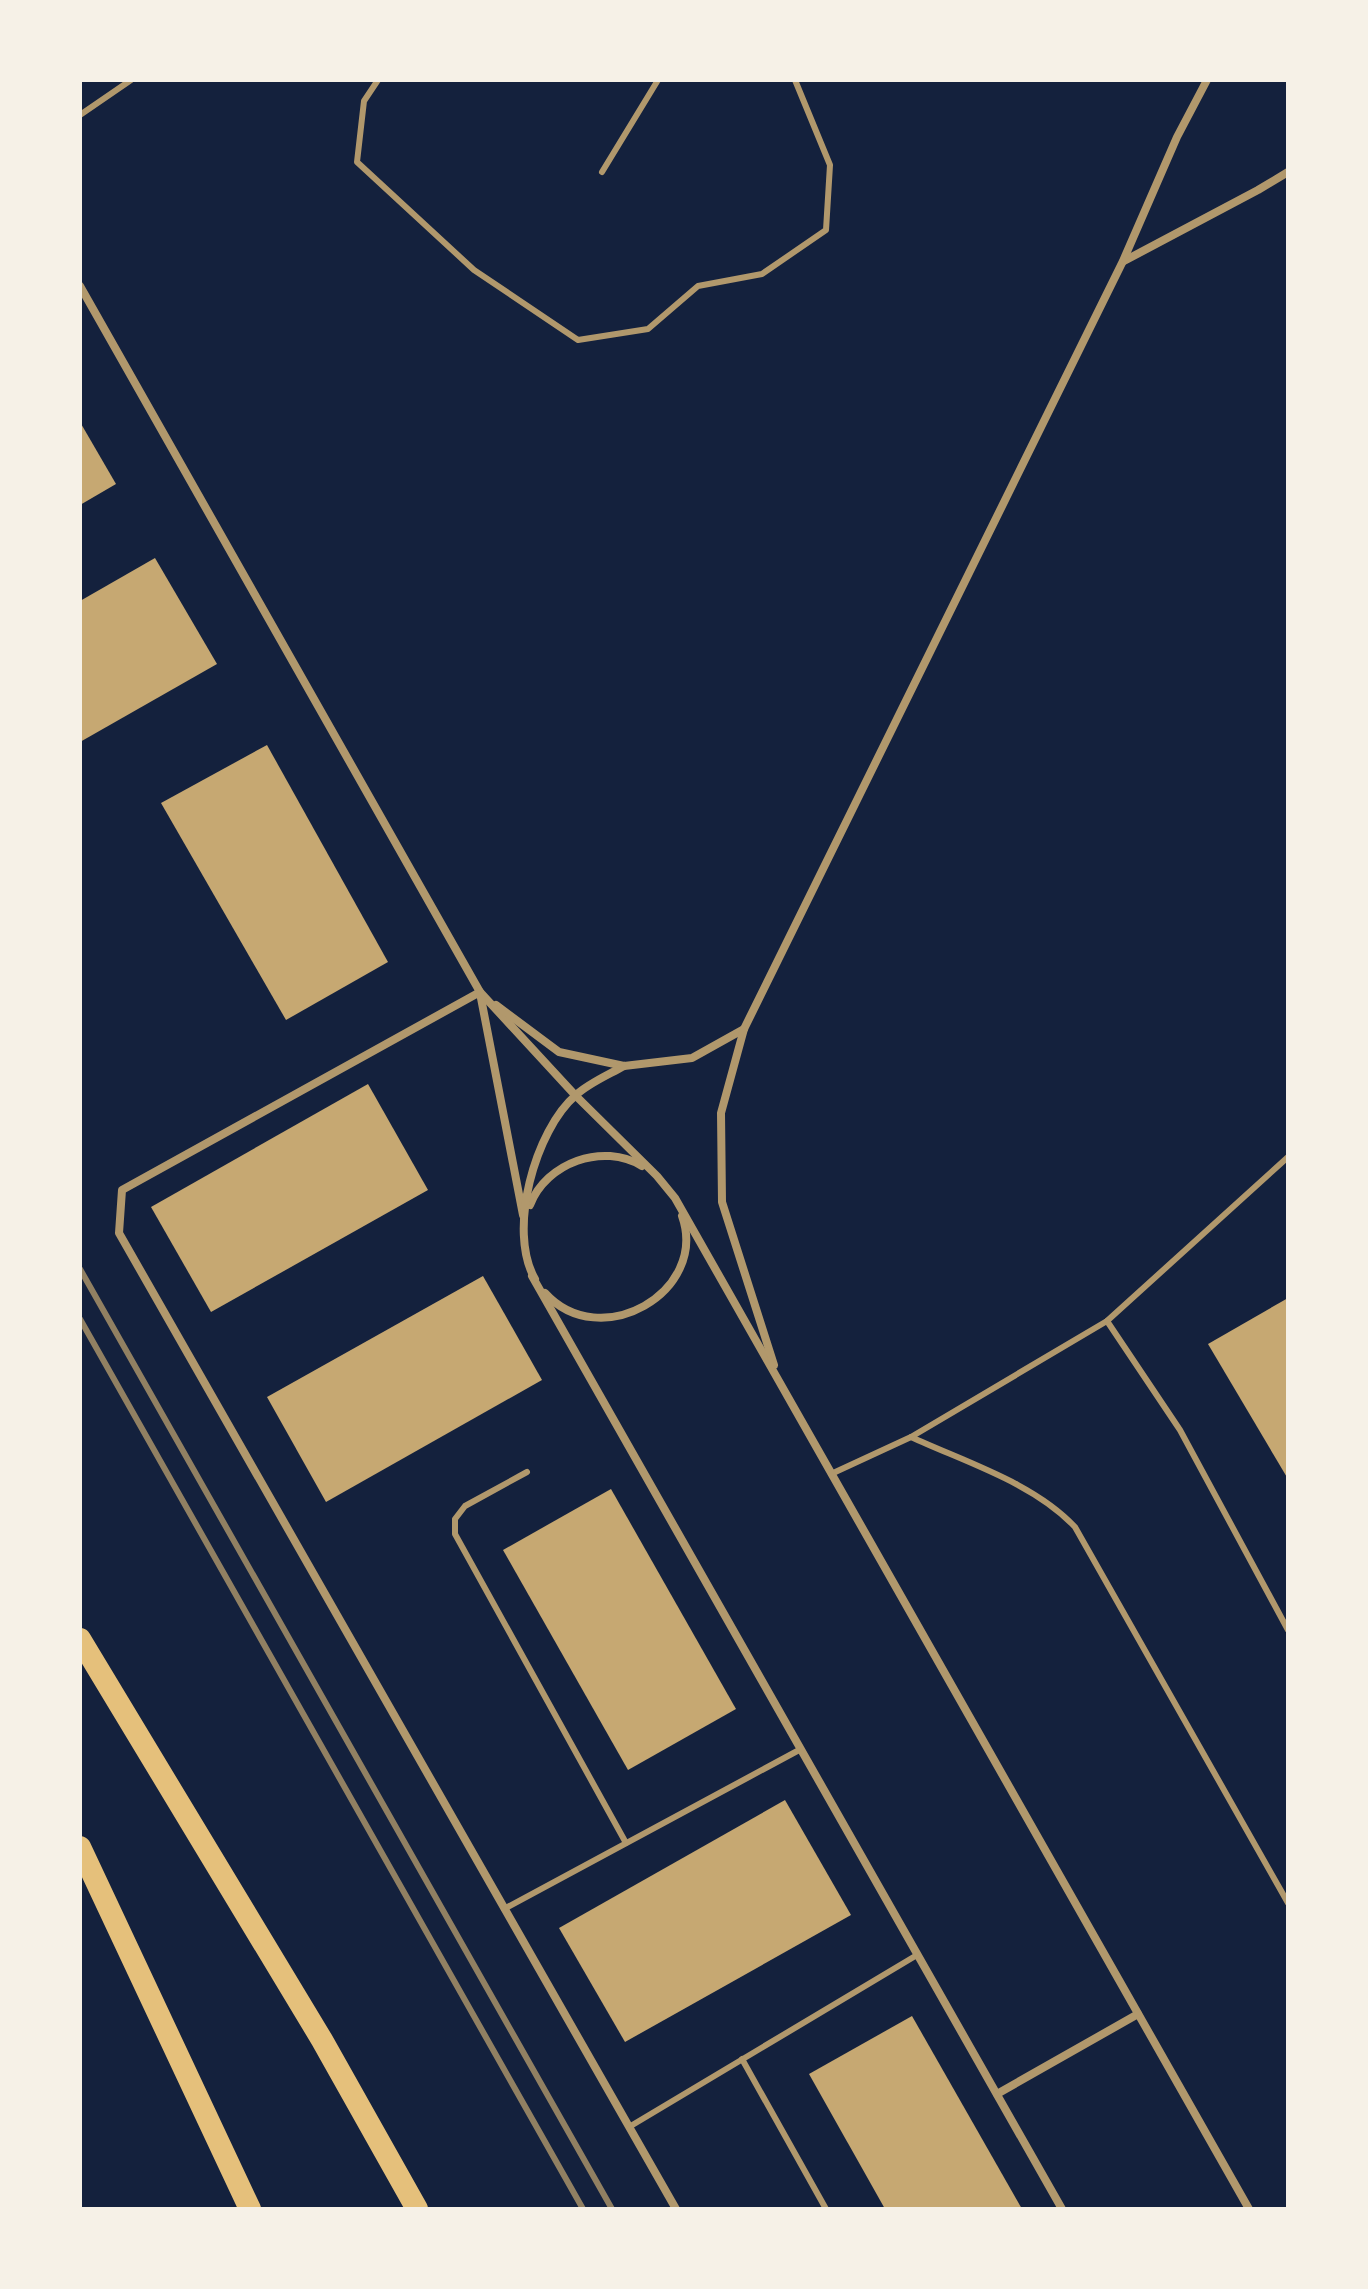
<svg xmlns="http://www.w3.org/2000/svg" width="1368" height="2289" viewBox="0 0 1368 2289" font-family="'Exo 2',sans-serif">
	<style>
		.building { fill: #c6a872 }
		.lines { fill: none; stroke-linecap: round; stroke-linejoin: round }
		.service { stroke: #b1986c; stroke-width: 6 }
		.minor { stroke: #b1986c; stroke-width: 8 }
		.trunk { stroke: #e5c07b; stroke-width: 22 }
		.rail { stroke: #918062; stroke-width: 6 }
	</style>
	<rect width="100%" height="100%" fill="#14213d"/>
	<g class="building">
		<path d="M80 422 116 484 80 505Z"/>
		<path d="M155 558 217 664 80 742V601Z"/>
		<path d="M267 745 388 962 286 1020 161 803Z"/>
		<path d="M368 1084 428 1190 211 1312 151 1207Z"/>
		<path d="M483 1276 542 1380 326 1502 267 1397Z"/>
		<path d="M1288 1298V1479L1208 1344Z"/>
		<path d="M611 1489 736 1709 628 1770 503 1550Z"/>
		<path d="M785 1800 851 1915 625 2042 559 1928Z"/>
		<path d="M912 2016 1022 2209H885L809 2074Z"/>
	</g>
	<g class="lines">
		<g class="service">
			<path d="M378 80 364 101 357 162 474 270 578 340 648 329 698 286 762 274 826 230 830 165 795 80"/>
			<path d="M80 115 131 80"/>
			<path d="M602 172 658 80"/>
			<path d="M1107 1321 1180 1430 1288 1630"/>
			<path d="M911 1437C965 1462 1034 1483 1075 1527L1288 1903"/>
			<path d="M527 1472 465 1506 455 1519V1534L626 1843"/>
			<path d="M831 1474 911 1437 1107 1321 1288 1157"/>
			<path d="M504 1909 801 1749"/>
			<path d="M742 2059 826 2209"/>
			<path d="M629 2127 917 1955"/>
		</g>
		<g class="minor">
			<path d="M1124 261 1258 190 1288 172"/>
			<path d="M80 286 480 992 575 1095 657 1176 675 1198 1249 2209"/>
			<path d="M480 992 122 1190 119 1233 676 2209"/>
			<path d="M480 993 523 1215"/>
			<path d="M496 1005 559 1052 624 1066 692 1058 744 1029"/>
			<path d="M530 1205C546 1163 603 1142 642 1166"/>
			<path d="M532 1276 1062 2209"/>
			<path d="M535 1279C507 1231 535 1130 576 1095 589 1083 608 1075 624 1066"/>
			<path d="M545 1293C600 1354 709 1292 682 1216"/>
			<path d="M774 1365 722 1202 721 1113 744 1029 1123 261 1177 137 1207 80"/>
			<path d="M997 2094 1138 2014"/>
		</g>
		<g class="trunk">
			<path d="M80 1639 322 2040 417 2209"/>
			<path d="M80 1847 250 2209"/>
		</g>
		<g class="rail">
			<path d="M80 1269 612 2209"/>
			<path d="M80 1319 583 2209"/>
		</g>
	</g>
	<rect width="1368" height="2289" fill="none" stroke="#f6f1e7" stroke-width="164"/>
</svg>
